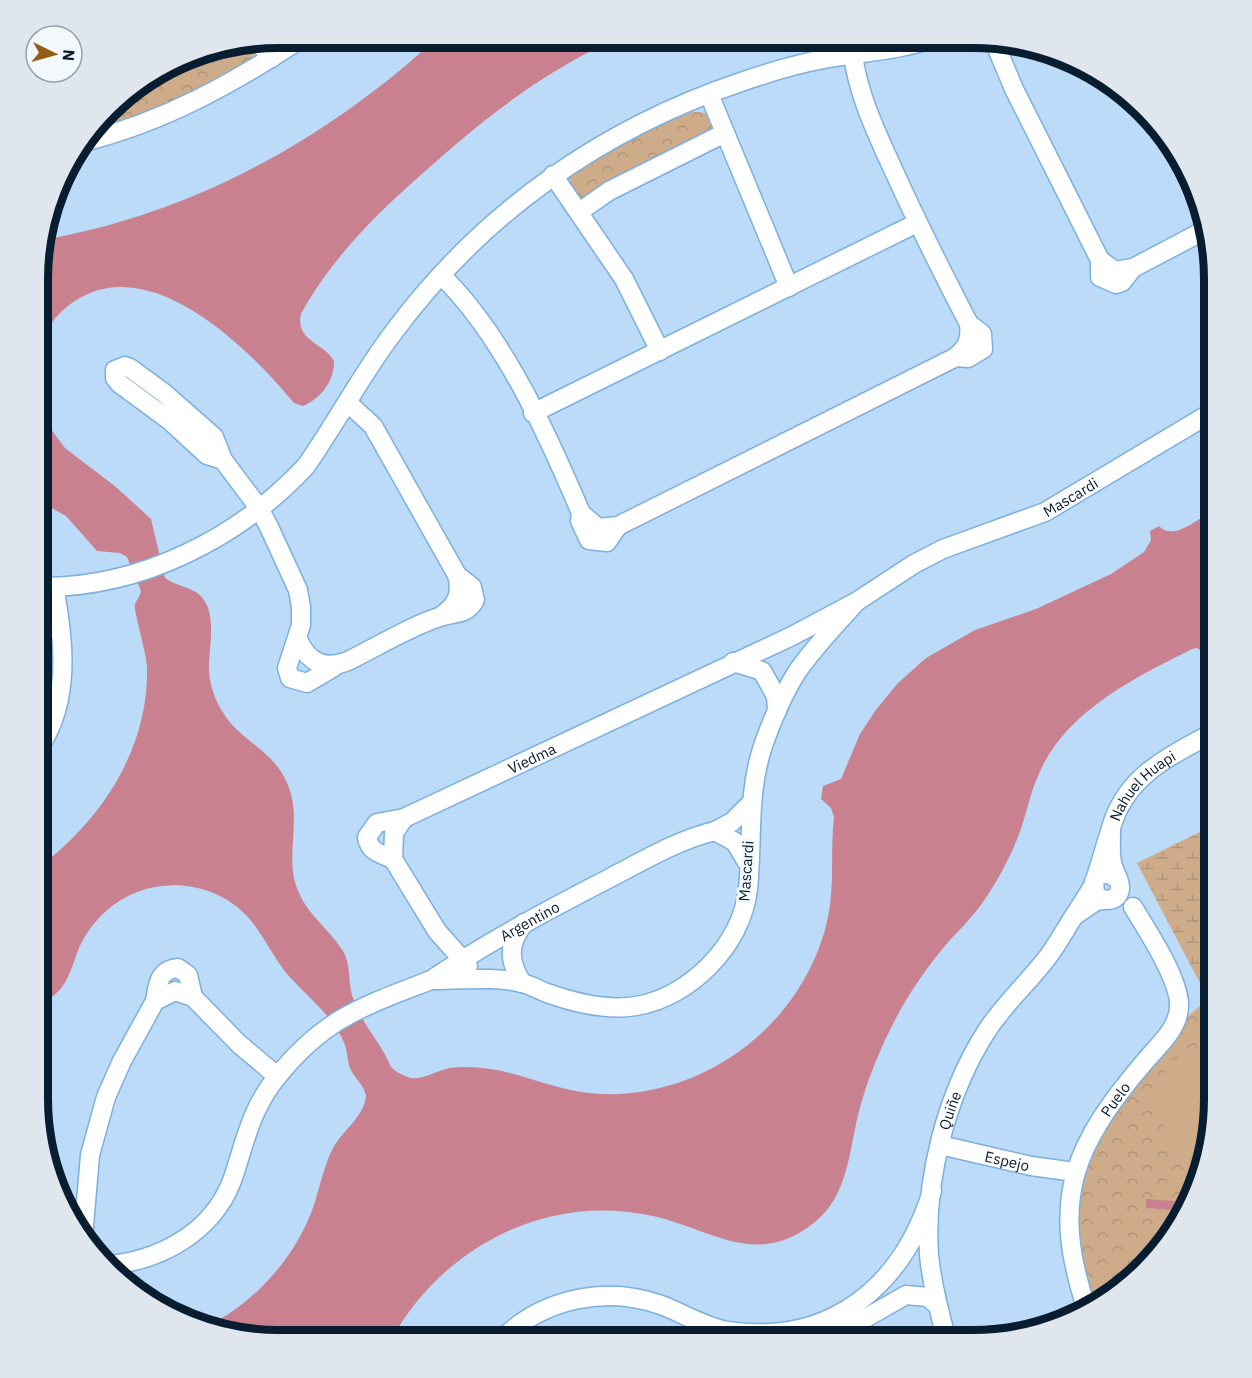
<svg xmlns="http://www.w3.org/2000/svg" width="1252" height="1378" viewBox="0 0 1252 1378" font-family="'IBM Plex Sans',sans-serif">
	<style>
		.forest { fill: url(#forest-crowns) }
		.wetland { fill: url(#wetland-marsh) }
		.pitch { fill: #ceac8a }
		.water { fill: #c9818f }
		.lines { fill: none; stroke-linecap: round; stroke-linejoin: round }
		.minor-casing { stroke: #7cafdf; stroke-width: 21 }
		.minor { stroke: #fff; stroke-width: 18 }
		.labels { text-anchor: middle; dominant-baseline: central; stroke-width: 6; stroke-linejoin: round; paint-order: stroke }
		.street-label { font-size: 15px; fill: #081d2f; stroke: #f3f8fd }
		.rim { fill: none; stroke: #081d2f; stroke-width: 8 }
	</style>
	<defs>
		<pattern id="forest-crowns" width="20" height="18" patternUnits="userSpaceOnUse" patternTransform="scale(1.5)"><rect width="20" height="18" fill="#ceac8a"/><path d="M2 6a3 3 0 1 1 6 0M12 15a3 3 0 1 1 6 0" fill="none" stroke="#af9477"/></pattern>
		<pattern id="wetland-marsh" width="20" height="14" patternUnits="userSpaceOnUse" patternTransform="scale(1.5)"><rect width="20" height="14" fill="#ceac8a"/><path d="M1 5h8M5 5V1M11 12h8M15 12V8" fill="none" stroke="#af9477"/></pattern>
	</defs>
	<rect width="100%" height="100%" fill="#bcdbf8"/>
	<g class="forest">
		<path d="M248 43 254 54C247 76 148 112 124 123L109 119 106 114 120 97 208 49Z"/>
		<path d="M687 111 706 113 712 122 711 129 705 134 582 199H576L568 185 570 177 615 148Z"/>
		<path d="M1208 999 1214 1010V1114L1182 1219 1107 1300 1092 1307 1073 1218 1089 1150 1180 1023Z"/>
	</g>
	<path class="wetland" d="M1214 825V1010L1137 863Z"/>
	<path class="pitch" d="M1196 1048 1214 1083V1114L1193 1181 1149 1097 1172 1085 1162 1066Z"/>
	<g class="water">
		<path d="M437 38H618C538 74 477 124 413 182 371 219 328 264 301 314 295 341 324 343 334 361 334 382 321 398 303 406L294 403C251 351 163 263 90 293 68 302 52 318 42 339V240C192 214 326 140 437 38Z"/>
		<path d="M41 416 65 448 116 487 151 519 165 578C177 587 196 587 204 600 217 619 208 651 209 672 210 685 215 700 222 711 242 745 278 749 291 794 300 827 284 861 299 893 309 916 330 930 343 951 351 964 348 981 352 995 359 1021 381 1042 391 1067 395 1072 405 1076 411 1078 422 1080 439 1070 450 1068 464 1066 477 1067 491 1069 528 1075 562 1093 601 1094 708 1098 806 1021 828 917 835 884 830 850 834 817L831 808 821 799 823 786 841 779 860 734 875 711 898 683 926 658 975 630 1036 609 1111 574 1144 552 1151 540 1150 531 1159 526C1173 542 1200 518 1214 509V656H1209L1197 648 1192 649C1134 678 1063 713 1038 776 1032 789 1029 803 1025 816 1016 847 1001 876 983 902 971 920 953 935 940 952 912 986 890 1025 874 1066 866 1086 859 1108 855 1129 847 1168 843 1204 807 1228 752 1266 708 1228 653 1216 547 1192 442 1247 391 1340H264L212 1324C258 1299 297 1255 314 1205 320 1186 324 1166 333 1148 343 1130 365 1116 366 1095 363 1085 357 1080 352 1072 347 1064 348 1054 345 1045 334 1016 307 997 288 975 272 956 263 933 246 915 209 877 146 875 106 911 95 921 85 934 79 948 70 971 66 995 39 1003V867C102 820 149 748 147 667 147 654 133 610 135 604 137 600 140 596 141 591L127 557 120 553 97 551 66 516 41 502Z"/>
		<path d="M1146 1199 1175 1201 1174 1210 1146 1208Z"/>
	</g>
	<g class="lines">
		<g class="minor-casing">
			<g id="minor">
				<path d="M993 39 1014 89 1100 260 1115 271 1133 268"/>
				<path d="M257 41 272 58"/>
				<path d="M853 55C858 94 876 132 892 167 916 220 942 272 969 324 971 339 967 347 956 357"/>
				<path d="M709 94 789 287"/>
				<path d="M83 142C164 122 234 83 302 38"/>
				<path d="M553 175 624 279 660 351"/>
				<path d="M579 212 609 191 723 134"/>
				<path d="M1100 260V277L1116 284 1122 282 1133 268 1207 229"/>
				<path d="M441 275C503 335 547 433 581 513L598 528 618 526 956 357 968 358 983 349 982 334 969 324"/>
				<path d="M348 403 373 426 457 575C462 594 457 605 441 616"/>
				<path d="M533 413 917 223"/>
				<path d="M223 460 207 455 169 420 120 384 115 378V370L125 366 130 368 164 393 214 437 223 460 259 508 269 527 298 590 301 607V625L287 668 290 678 307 683 334 667"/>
				<path d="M581 513 580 521 589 540 607 542 618 526"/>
				<path d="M40 587C141 588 239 538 306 466 337 422 361 375 393 333 481 214 601 129 741 82 767 73 796 64 824 59 860 52 896 51 931 39"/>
				<path id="s1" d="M856 602 914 564 943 549 1045 512 1214 411"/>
				<path d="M298 640C309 663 325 670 348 661 375 648 416 623 443 616 457 612 466 615 475 600L472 587 457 575"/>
				<path d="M733 662 762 671 776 696 777 711"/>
				<path d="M40 746C71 699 64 639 54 587"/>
				<path d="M404 818 394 833 393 859 437 931 468 966"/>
				<path id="s2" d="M1111 828C1126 775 1169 757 1214 732"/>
				<path id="s3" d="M393 859C381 854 369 852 367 837L377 823 404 818 792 636 856 602C836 625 814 647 797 672 783 694 772 720 763 746 747 793 753 841 748 889 742 945 690 997 636 1006 606 1011 575 1003 547 993 539 990 531 985 522 983 496 976 458 980 431 980 488 942 546 911 606 880 641 862 677 840 715 831"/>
				<path d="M747 862 735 842 715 831 732 822 752 802"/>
				<path d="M1096 877 1111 828C1111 839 1110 851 1112 862 1113 870 1121 880 1120 889 1118 903 1102 902 1095 894L1094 881 1099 875 1107 873 1118 879"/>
				<path d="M1093 886 1074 916 1096 901 1104 900"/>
				<path d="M522 983C508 960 508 944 524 923"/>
				<path d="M155 1001C158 984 158 970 178 968L188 975 193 997"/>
				<path id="s4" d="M940 1145 1031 1166 1075 1172"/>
				<path d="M83 1238 90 1155 106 1097 122 1061 155 1001 175 991 193 997 239 1044 277 1076"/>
				<path d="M112 1265C167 1258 218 1228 235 1172 246 1137 253 1106 277 1077 324 1018 364 1006 431 980"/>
				<path id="s5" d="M1087 1310C1049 1198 1074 1144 1147 1059 1160 1044 1179 1027 1179 1006 1180 980 1147 930 1133 907"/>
				<path d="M501 1340C542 1299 605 1285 661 1305 683 1313 704 1327 728 1331 831 1346 903 1286 932 1191"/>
				<path d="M819 1340 857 1323 906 1295 928 1297 938 1306"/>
				<path id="s6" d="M947 1340C939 1312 932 1284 929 1255 924 1181 946 1095 986 1032 1003 1005 1027 984 1047 958 1057 945 1065 930 1074 916"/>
			</g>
		</g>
		<use href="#minor" class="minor"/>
	</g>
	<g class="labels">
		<g class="street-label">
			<text stroke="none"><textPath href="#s1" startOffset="240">Mascardi</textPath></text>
			<text stroke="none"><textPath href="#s3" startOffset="222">Viedma</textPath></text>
			<text stroke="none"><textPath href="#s2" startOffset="54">Nahuel Huapi</textPath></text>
			<text transform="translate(746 871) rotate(-86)">Mascardi</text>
			<text stroke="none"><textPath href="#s3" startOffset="1396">Argentino</textPath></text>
			<text stroke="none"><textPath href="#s5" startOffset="224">Puelo</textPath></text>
			<text stroke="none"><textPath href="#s6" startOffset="234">Quiñe</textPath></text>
			<text stroke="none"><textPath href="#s4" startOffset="69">Espejo</textPath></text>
		</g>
	</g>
	<path d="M0 0H1252V1378H0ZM279 48H973A231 231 0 0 1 1204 279V1099A231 231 0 0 1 973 1330H279A231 231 0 0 1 48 1099V279A231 231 0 0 1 279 48Z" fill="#e0e6ed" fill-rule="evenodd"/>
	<path class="rim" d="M279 48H973A231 231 0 0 1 1204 279V1099A231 231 0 0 1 973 1330H279A231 231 0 0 1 48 1099V279A231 231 0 0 1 279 48Z"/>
	<g transform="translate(54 54) rotate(95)"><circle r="28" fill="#f3f8fd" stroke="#95a0ab" stroke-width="1.5"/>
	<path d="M0-4.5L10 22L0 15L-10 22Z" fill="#945d15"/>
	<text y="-9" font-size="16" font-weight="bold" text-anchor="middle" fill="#081d2f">N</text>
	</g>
</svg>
